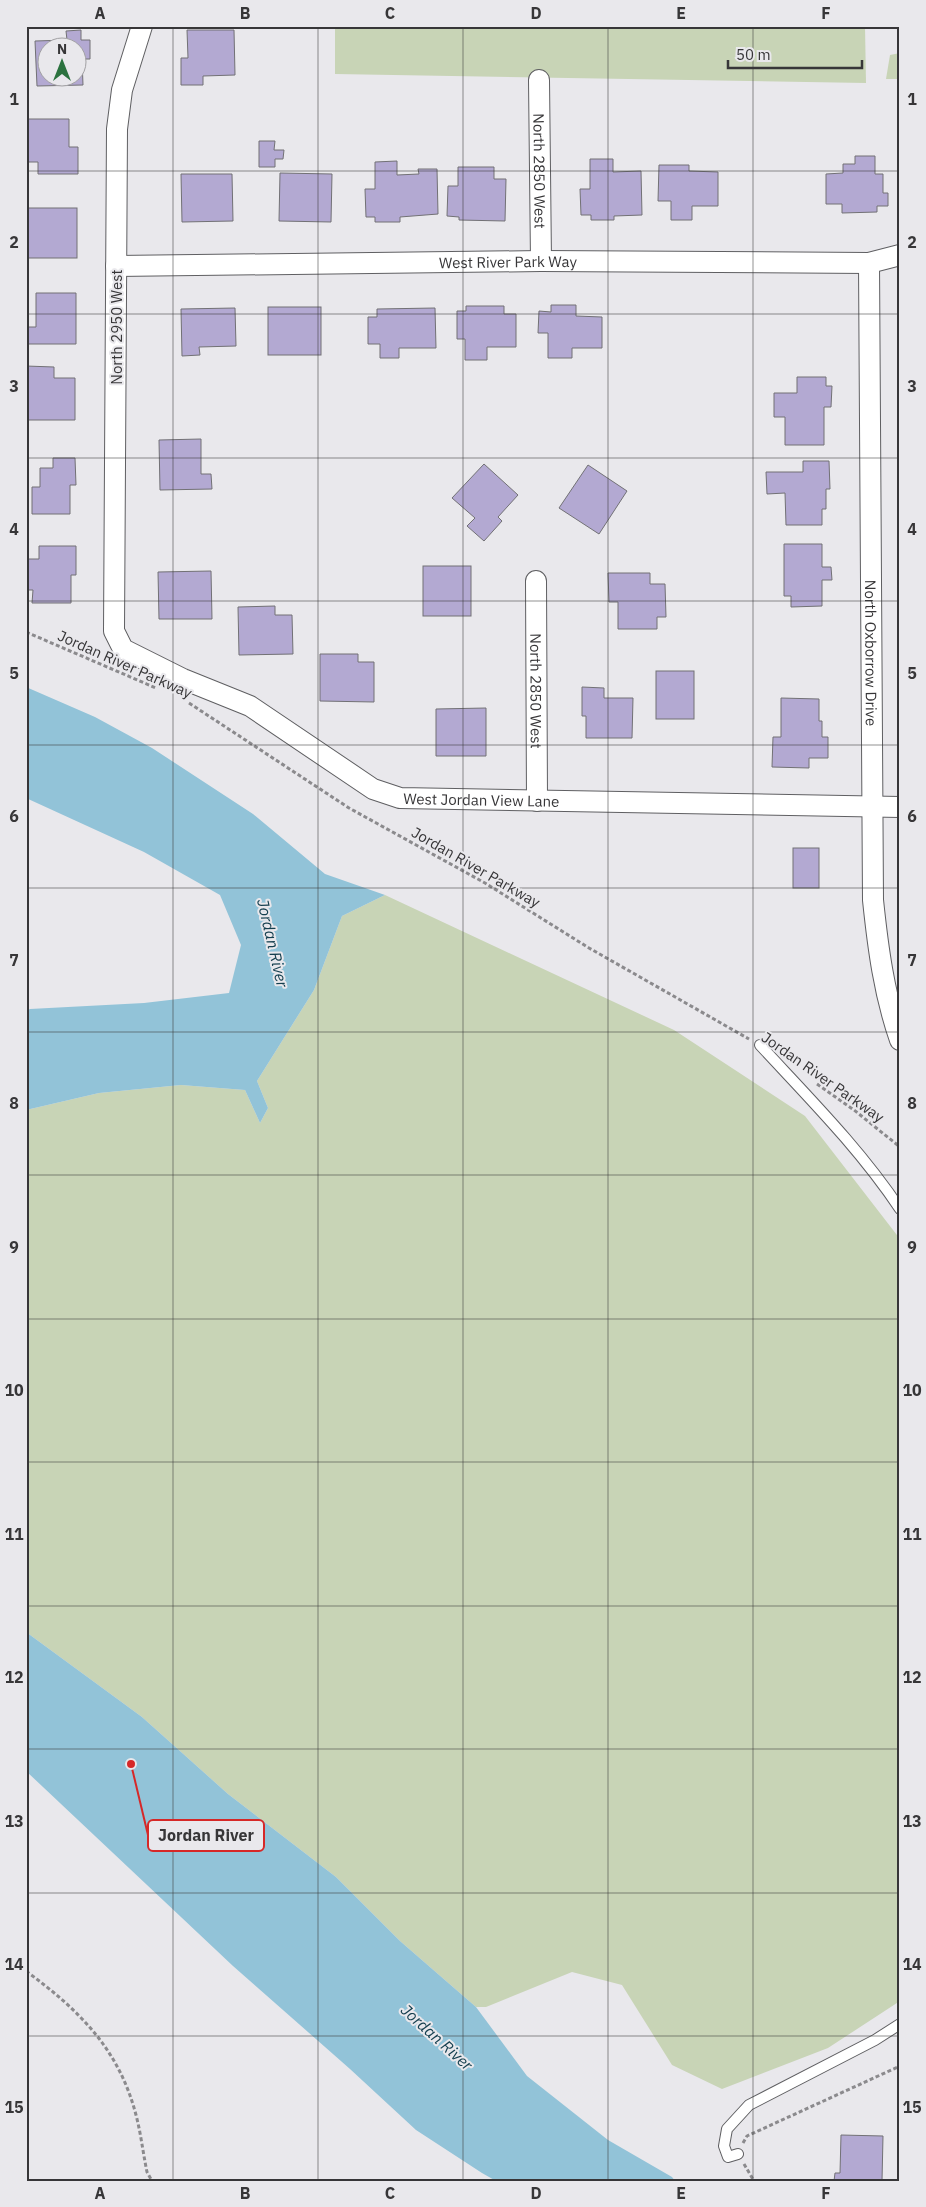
<svg xmlns="http://www.w3.org/2000/svg" width="926" height="2207" viewBox="0 0 926 2207" font-family="'IBM Plex Sans',sans-serif">
	<style>
		.green { fill: #c8d4b6 }
		.water { fill: #92c3d8 }
		.building { fill: #b3a9d2; stroke: #727175; fill-rule: evenodd }
		.lines { fill: none; stroke-linecap: round; stroke-linejoin: round }
		.service-casing { stroke: #5f5f62; stroke-width: 12 }
		.minor-casing { stroke: #5f5f62; stroke-width: 22 }
		.path { stroke: #8b8a8d; stroke-width: 3; stroke-dasharray: 4 2.5; stroke-linecap: butt }
		.service { stroke: #fff; stroke-width: 10 }
		.minor { stroke: #fff; stroke-width: 20 }
		.grid { fill: none; stroke: #373638; stroke-width: 1; stroke-opacity: 0.55 }
		.labels { text-anchor: middle; dominant-baseline: central; stroke-width: 4; stroke-linejoin: round; paint-order: stroke }
		.street-label { font-size: 15px; fill: #373638; stroke: #e9e8ec }
		.water-label { font-size: 16px; font-style: italic; fill: #143f4f; stroke: #e9e8ec }
		.leader { fill: none; stroke: #d62828; stroke-width: 2 }
		.callout-dot { fill: #d62828; stroke: #e9e8ec; stroke-width: 2 }
		.callout { fill: #e9e8ec; stroke: #d62828; stroke-width: 2 }
		.callout-label { font-size: 16px; text-anchor: middle; font-weight: bold; fill: #373638 }
		.neatline { fill: none; stroke: #373638; stroke-width: 2 }
		.grid-label { font-size: 16px; text-anchor: middle; font-weight: bold; fill: #373638 }
	</style>
	<rect width="100%" height="100%" fill="#e9e8ec"/>
	<g class="green">
		<path d="M335 26H865L866 83 335 74Z"/>
		<path d="M900 53V79H886L890 55Z"/>
		<path d="M385 895 674 1030 805 1116 900 1239V2001L828 2048 722 2089 672 2065 622 1985 572 1972 486 2007H476L400 1941 336 1877 228 1794 142 1717 26 1632V1110L99 1093 181 1085 245 1090 260 1123 268 1108 257 1081 314 990 342 916Z"/>
	</g>
	<g class="water">
		<path d="M26 687 95 717 152 748 253 814 325 874 385 895 342 916 314 990 257 1081 268 1108 260 1123 245 1090 181 1085 99 1093 26 1110V1011L30 1009 144 1003 229 993 241 945 220 895 144 852 26 798Z"/>
		<path d="M26 1632 142 1717 228 1794 336 1877 400 1941 476 2007 527 2076 608 2140 672 2177 675 2181H496L482 2173 416 2130 350 2069 233 1966 26 1771Z"/>
	</g>
	<g class="building">
		<path d="M81 30V40H90V59H82L83 85 37 86 35 41 67 40 66 31ZM48 48H78V78H48Z"/>
		<path d="M187 30H234L235 75 203 76V85H181V58H188Z"/>
		<path d="M26 119H69V147H78V174H38V162H26Z"/>
		<path d="M259 141H275L274 150H284L283 159H275V167H259Z"/>
		<path d="M855 156H875V174H883V193H888V206H877V212L842 213V204H826V174L843 173V164H855Z"/>
		<path d="M590 159H613V172L641 171 642 215 614 216V220H591V215H581L580 189H590Z"/>
		<path d="M397 161V175L419 174 418 169H437L438 214 400 217V222H375V217H366L365 189H375V162Z"/>
		<path d="M659 165H689V171L718 172V206H692V220H671V201H658Z"/>
		<path d="M458 167H494V179H506L505 221 459 220V217L447 216 448 186H458Z"/>
		<path d="M280 173 332 174 331 222 279 221Z"/>
		<path d="M181 174H232L233 221 182 222Z"/>
		<rect x="28" y="208" width="49" height="50"/>
		<path d="M36 293H76V344H28V327H36Z"/>
		<path d="M551 305H576V316L602 317V348H572V358H548V333H538L539 311 551 312Z"/>
		<path d="M466 306H504V314H516V347H487V360H465V339H457V311H466Z"/>
		<rect x="268" y="307" width="53" height="48"/>
		<path d="M235 308 236 346 199 347 200 355 182 356 181 309Z"/>
		<path d="M435 308 436 348H399V358H380V344H368V317H377V309Z"/>
		<path d="M26 366 54 367V378H75V420H26Z"/>
		<path d="M797 377H826V386H832L831 407H824V445H785V417H774V393H797Z"/>
		<path d="M201 439V474H211L212 489 160 490 159 440Z"/>
		<path d="M53 458H75L76 485H70V514H32V487H40V468H53Z"/>
		<path d="M803 461H829L830 489H826V509H822V525H786L785 493 767 494 766 472H803Z"/>
		<path d="M484 464 518 495 498 517 502 521 484 541 467 526 475 518 452 498Z"/>
		<path d="M588 465 627 491 599 534 559 508Z"/>
		<path d="M784 544H822V567H831L832 580H822V606L791 607V596H784Z"/>
		<path d="M39 546H76V575H71V603H32L33 590H26L27 559H39Z"/>
		<rect x="423" y="566" width="48" height="50"/>
		<path d="M211 571 212 619H159L158 572Z"/>
		<path d="M608 573H650V584H665L666 617H657V629H618V602H609Z"/>
		<path d="M275 606V615H292L293 654 239 655 238 607Z"/>
		<path d="M320 654H358V662H374V702L320 701Z"/>
		<rect x="656" y="671" width="38" height="48"/>
		<path d="M582 687 604 688V698H633L632 738H586V716H582Z"/>
		<path d="M781 698 819 699V721H822V737H828V758H809V768L772 767 773 737H781Z"/>
		<path d="M486 708V756H436V709Z"/>
		<rect x="793" y="848" width="26" height="40"/>
		<path d="M841 2135 883 2136 882 2181H834L835 2173H840Z"/>
	</g>
	<g class="lines">
		<g class="service-casing">
			<g id="service">
				<path d="M760 1045C809 1098 860 1149 900 1209"/>
				<path d="M738 2154 728 2157 724 2146 727 2129 749 2105 875 2040 900 2024"/>
			</g>
		</g>
		<g class="minor-casing">
			<g id="minor">
				<path id="s1" d="M142 26 122 90 117 129 114 631 123 649 183 679 250 706 373 789 400 798 900 807"/>
				<path id="s2" d="M539 80 541 261"/>
				<path id="s3" d="M869 263 873 900C878 948 884 994 900 1040"/>
				<path id="s4" d="M116 266 541 261 869 263 900 255"/>
				<path id="s5" d="M536 581 537 801"/>
			</g>
		</g>
		<g class="path">
			<path d="M26 632 156 688"/>
			<path d="M189 703 349 808 485 883 589 948 749 1039"/>
			<path d="M817 1084 854 1110 900 1147"/>
			<path d="M26 1971C79 2010 119 2049 136 2115 141 2134 143 2153 147 2172L152 2181"/>
			<path d="M743 2143 747 2136 900 2066"/>
			<path d="M744 2164 754 2181"/>
		</g>
		<use href="#service" class="service"/>
		<use href="#minor" class="minor"/>
	</g>
	<path class="grid" d="M173 26V2181M318 26V2181M463 26V2181M608 26V2181M753 26V2181M26 171H900M26 314H900M26 458H900M26 601H900M26 745H900M26 888H900M26 1032H900M26 1175H900M26 1319H900M26 1462H900M26 1606H900M26 1749H900M26 1893H900M26 2036H900"/>
	<g class="labels">
		<g class="street-label">
			<text stroke="none"><textPath href="#s2" startOffset="91">North 2850 West</textPath></text>
			<text stroke="none"><textPath href="#s4" startOffset="392">West River Park Way</textPath></text>
			<text transform="translate(116 327) rotate(-90)">North 2950 West</text>
			<text stroke="none"><textPath href="#s3" startOffset="390">North Oxborrow Drive</textPath></text>
			<text transform="translate(125 664) rotate(24)">Jordan River Parkway</text>
			<text stroke="none"><textPath href="#s5" startOffset="110">North 2850 West</textPath></text>
			<text stroke="none"><textPath href="#s1" startOffset="1026">West Jordan View Lane</textPath></text>
			<text transform="translate(476 867) rotate(30)">Jordan River Parkway</text>
			<text transform="translate(823 1077) rotate(35)">Jordan River Parkway</text>
		</g>
		<g class="water-label">
			<text transform="translate(273 943) rotate(77)">Jordan River</text>
			<text transform="translate(437 2037) rotate(42)">Jordan River</text>
		</g>
	</g>
	<path class="leader" d="M131 1764L148 1835"/>
	<circle class="callout-dot" cx="131" cy="1764" r="5"/>
	<rect class="callout" x="148" y="1820" width="116" height="31" rx="5"/>
	<g class="callout-label">
		<text x="206" y="1841">Jordan River</text>
	</g>
	<rect width="926" height="2207" fill="none" stroke="#e9e8ec" stroke-width="55"/>
	<g transform="translate(62 62)"><circle r="24" fill="#e9e8ec" stroke="#a2a1a4"/>
	<path d="M0-4L9 19L0 12L-9 19Z" fill="#2b723f"/>
	<text y="-8" font-size="14" font-weight="bold" text-anchor="middle" fill="#373638">N</text>
	</g>
	<path d="M728 60v8h134v-8" fill="none" stroke="#373638" stroke-width="2.5"/>
	<text x="736" y="60" font-size="15" fill="#373638" stroke="#e9e8ec" stroke-width="4" paint-order="stroke">50 m</text>
	<rect x="28" y="28" width="870" height="2152" class="neatline"/>
	<g class="grid-label">
		<text x="100" y="19">A</text>
		<text x="245" y="19">B</text>
		<text x="390" y="19">C</text>
		<text x="536" y="19">D</text>
		<text x="681" y="19">E</text>
		<text x="826" y="19">F</text>
		<text x="14" y="105">1</text>
		<text x="912" y="105">1</text>
		<text x="14" y="248">2</text>
		<text x="912" y="248">2</text>
		<text x="14" y="392">3</text>
		<text x="912" y="392">3</text>
		<text x="14" y="535">4</text>
		<text x="912" y="535">4</text>
		<text x="14" y="679">5</text>
		<text x="912" y="679">5</text>
		<text x="14" y="822">6</text>
		<text x="912" y="822">6</text>
		<text x="14" y="966">7</text>
		<text x="912" y="966">7</text>
		<text x="14" y="1109">8</text>
		<text x="912" y="1109">8</text>
		<text x="14" y="1253">9</text>
		<text x="912" y="1253">9</text>
		<text x="14" y="1396">10</text>
		<text x="912" y="1396">10</text>
		<text x="14" y="1540">11</text>
		<text x="912" y="1540">11</text>
		<text x="14" y="1683">12</text>
		<text x="912" y="1683">12</text>
		<text x="14" y="1827">13</text>
		<text x="912" y="1827">13</text>
		<text x="14" y="1970">14</text>
		<text x="912" y="1970">14</text>
		<text x="14" y="2113">15</text>
		<text x="912" y="2113">15</text>
		<text x="100" y="2199">A</text>
		<text x="245" y="2199">B</text>
		<text x="390" y="2199">C</text>
		<text x="536" y="2199">D</text>
		<text x="681" y="2199">E</text>
		<text x="826" y="2199">F</text>
	</g>
</svg>
